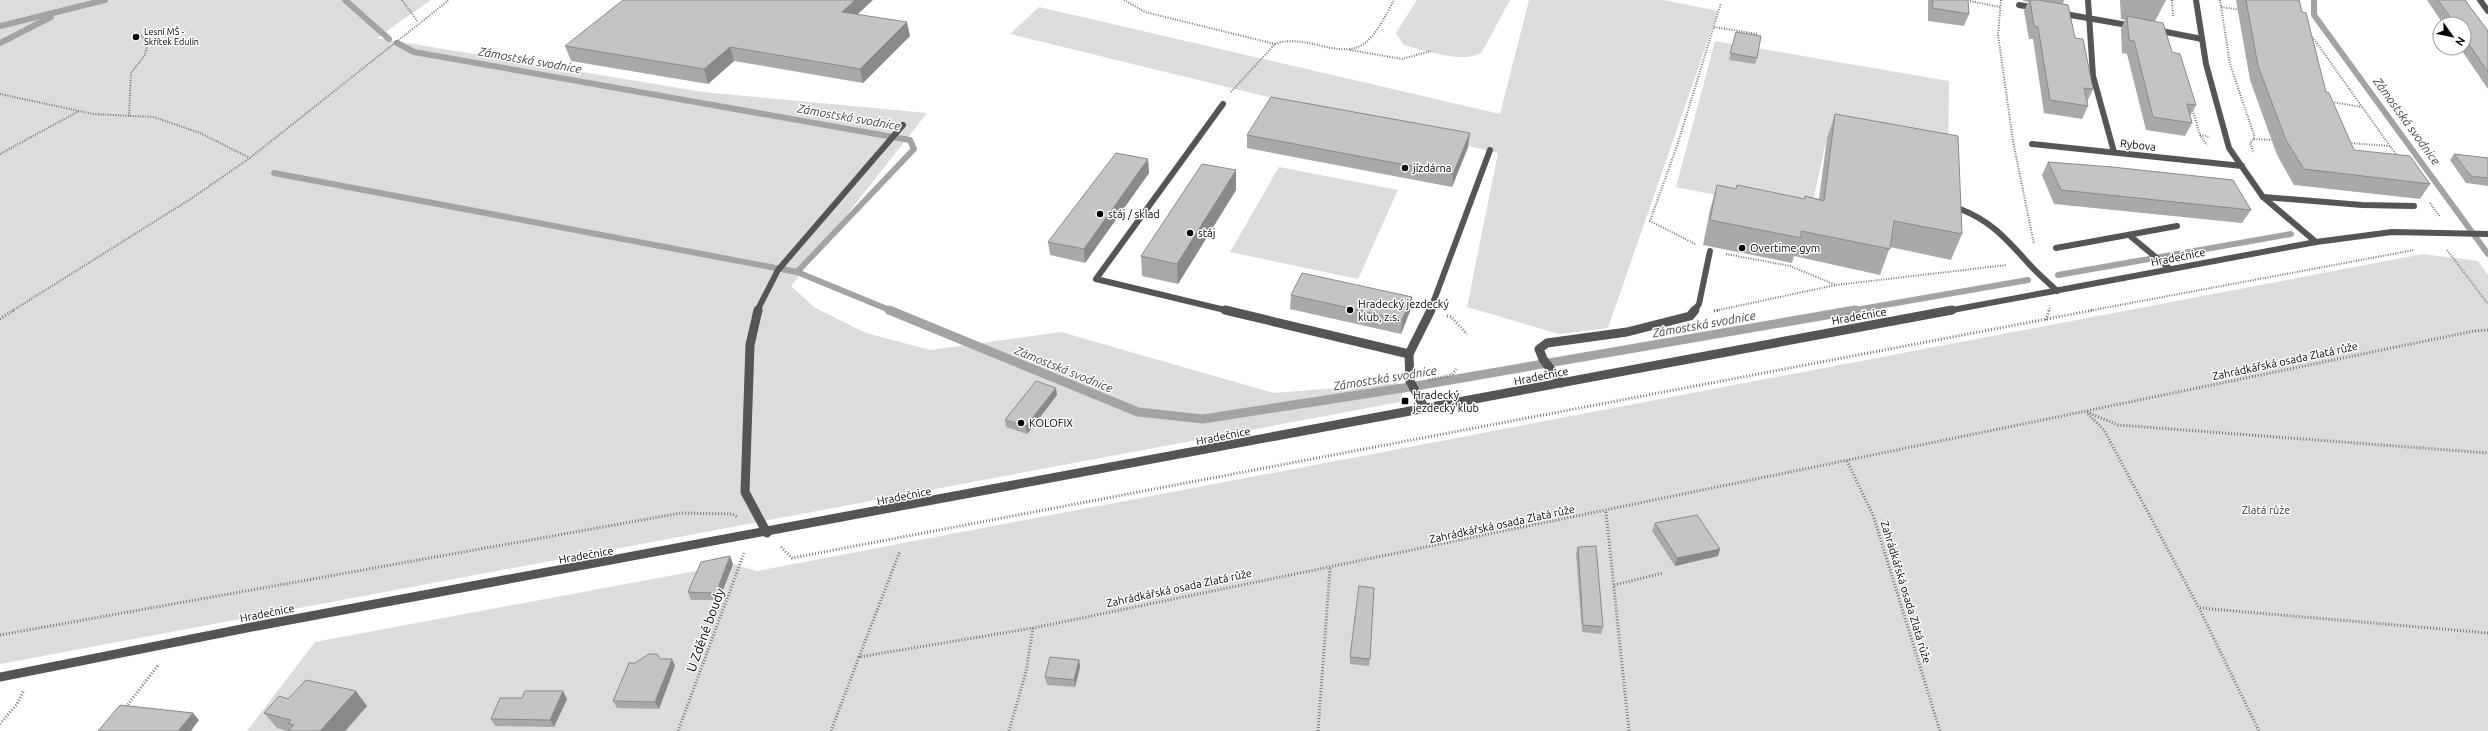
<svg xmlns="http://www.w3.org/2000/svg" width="2488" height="731" viewBox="0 0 2488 731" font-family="Ubuntu,sans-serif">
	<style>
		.green { fill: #dcdcdc }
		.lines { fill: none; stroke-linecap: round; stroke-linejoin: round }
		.stream-far1 { stroke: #a3a3a3; stroke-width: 6 }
		.stream { stroke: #a3a3a3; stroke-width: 9 }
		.path-far1 { stroke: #777; stroke-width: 2; stroke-dasharray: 1 1.5; stroke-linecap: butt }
		.path { stroke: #777; stroke-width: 3; stroke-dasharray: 1 2; stroke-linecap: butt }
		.service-far1 { stroke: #555; stroke-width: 6 }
		.service { stroke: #555; stroke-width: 9 }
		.minor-far1 { stroke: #555; stroke-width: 6 }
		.minor { stroke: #555; stroke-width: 9 }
		.wall { fill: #a9a9a9 }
		.shaded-wall { fill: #898989 }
		.building { fill: #c4c4c4; stroke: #898989 }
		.poi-dot { fill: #000; stroke: #fff; stroke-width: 1.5 }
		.labels { text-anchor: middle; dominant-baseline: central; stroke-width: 3; stroke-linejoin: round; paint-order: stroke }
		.far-poi-label { font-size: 9px; fill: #000; stroke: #fff; text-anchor: start }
		.street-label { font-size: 11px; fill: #000; stroke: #fff }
		.poi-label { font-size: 11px; fill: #000; stroke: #fff; text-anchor: start }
		.park-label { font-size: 11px; fill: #333; stroke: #fff }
		.water-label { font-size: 12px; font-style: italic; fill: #444; stroke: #fff }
		.near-street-label { font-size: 13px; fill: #000; stroke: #fff }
	</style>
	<rect width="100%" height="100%" fill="#fff"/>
	<g class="green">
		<path d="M0 0H431L377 38 703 92 927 113 791 286 814 307 866 333 930 350 1061 332 1274 393 1398 383 1405 401 0 664Z"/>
		<path d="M1417 0H1510L1482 52C1465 65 1424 50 1404 45L1396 33Z"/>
		<path d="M1529 0H1663L1718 11 1608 328 1559 334 1467 307 1498 153 1010 34 1039 7 1500 114Z"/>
		<path d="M1715 41 1949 81 1948 161 1827 138 1810 214 1676 187Z"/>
		<path d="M1279 167 1398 190 1358 279 1230 252Z"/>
		<path d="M2423 254 2478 261 2488 275V731H247L315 642 733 564 757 571Z"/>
	</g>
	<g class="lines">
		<g class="stream-far1">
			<path d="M345 0 389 39"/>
			<path d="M2314 0V15L2488 254"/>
			<path d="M0 26 105 0"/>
			<path d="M0 43 51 17"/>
			<path d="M397 43 414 52 910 140 914 149 797 272 892 311"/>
			<path d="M274 173 797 272"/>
			<path d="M2058 275 2291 234"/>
			<path d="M1850 311 2028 280"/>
		</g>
		<path class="stream" d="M889 310 1138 412 1203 419 1416 386 1855 310"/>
		<g class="path-far1">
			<path d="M402 0 418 22"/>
			<path d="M1124 0 1145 12 1275 44"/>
			<path d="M1965 0 2000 7"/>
			<path d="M2001 0 1998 35 2013 141 2034 244"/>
			<path d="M2172 0 2173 17"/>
			<path d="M2220 0 2230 64 2254 135V139L2250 143 2254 153"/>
			<path d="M2221 7 2241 10"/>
			<path d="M1714 27 1758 34"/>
			<path d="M2311 35 2397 156"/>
			<path d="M1350 50 1402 59 1431 51"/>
			<path d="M1231 92 1275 44C1304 33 1338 59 1362 45 1376 37 1386 14 1394 0"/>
			<path d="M0 94 93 114 154 117 200 133 250 158"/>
			<path d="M2332 102 2362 107"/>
			<path d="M2192 108 2200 135 2207 145"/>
			<path d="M129 116 131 73 145 55 148 42 136 32"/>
			<path d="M2200 135 2210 137"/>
			<path d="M2254 139 2274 140"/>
			<path d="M2349 143 2390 146"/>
			<path d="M0 154 79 111"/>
			<path d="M2430 203 2440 217"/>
			<path d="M1695 244 1650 221 1677 146 1721 3"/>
			<path d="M2447 250 2488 304"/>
			<path d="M1726 254 1790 266 1836 285 2007 265"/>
			<path d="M12 311 189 200 250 158 449 0"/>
			<path d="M1714 311 1836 285"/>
			<path d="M2049 311 2050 308"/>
			<path d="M2088 311 2414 250"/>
		</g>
		<g class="path">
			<path d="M1714 311 1719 310"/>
			<path d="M1447 316 1451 317 1467 334"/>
			<path d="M0 319 14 310"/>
			<path d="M2046 320 2049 310"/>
			<path d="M1429 380 1452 375 1456 369"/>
			<path d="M2087 412 2118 425 2488 453"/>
			<path d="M2088 414 2104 430 2199 608 2259 731"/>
			<path d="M1847 461 1873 515 1940 731"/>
			<path d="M1606 512 1629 731"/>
			<path d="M781 547 792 558 2094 310"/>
			<path d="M1614 585 1663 573"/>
			<path d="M2200 608 2488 633"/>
			<path d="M0 635 681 513 732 514 738 517"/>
			<path d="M859 657 900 551"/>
			<path d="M126 707 159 664"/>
			<path d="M0 724 17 704 24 690"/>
			<path d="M678 731 744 553"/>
			<path d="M831 731 859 657 1033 628 2474 331 2488 330"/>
			<path d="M1009 731 1026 672 1033 628"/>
			<path d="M1318 731 1330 568"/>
		</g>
		<g class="service-far1">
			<path d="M2088 0 2093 76 2114 152"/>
			<path d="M1223 104 1096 279 1229 311"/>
			<path d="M2263 197 2362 205 2414 206"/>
			<path d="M1960 209C1992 221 2008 241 2030 265 2038 274 2048 282 2057 291"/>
			<path d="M2129 235 2170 269"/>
			<path d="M2056 248 2177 226"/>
			<path d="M757 311 778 270 903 125"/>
			<path d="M1430 311 1490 150"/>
			<path d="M1694 311 1699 304 1710 251"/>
		</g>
		<g class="service">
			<path d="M758 310 750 345 745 492 767 533"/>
			<path d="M1225 310 1409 354 1410 381 1425 409"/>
			<path d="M1409 354 1431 310"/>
			<path d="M1561 383 1543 359 1539 349 1547 343 1627 332 1690 316 1695 310"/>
		</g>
		<g class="minor-far1">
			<path d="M2196 0 2206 64 2229 148 2263 197 2316 242"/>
			<path d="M2480 0 2488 11"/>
			<path d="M2019 5 2036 8"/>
			<path d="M2059 13 2133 26"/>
			<path d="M2156 30 2202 39"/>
			<path d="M2032 144 2242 166"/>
			<path d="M1947 311 2316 242 2392 232 2488 234"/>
		</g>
		<path class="minor" d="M0 677 257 626 1952 310"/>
	</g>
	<g class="wall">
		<path d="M1928 0H1968L1969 14 1964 26 1928 21Z"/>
		<path d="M2023 0H2064L2063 4 2093 89 2087 102 2088 106 2082 119 2044 113 2033 39H2029L2024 11 2028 2 2023 1Z"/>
		<path d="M2120 0H2166L2155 21 2172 52 2196 105 2190 116 2192 123 2185 136 2146 130 2127 54 2122 53 2121 29 2125 20 2121 19Z"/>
		<path d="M2236 0H2299L2302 12 2326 92 2354 150 2430 184 2420 199 2294 185 2277 155 2250 80Z"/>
		<path d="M2427 0H2465L2488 31V89L2460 48H2464V24H2443Z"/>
		<path d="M858 15 910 36 863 83 734 61 708 84 571 61 565 46Z"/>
		<path d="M1736 32 1757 58 1755 64 1729 60Z"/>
		<path d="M1835 114 1962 234 1951 260 1890 247 1880 275 1794 256 1792 263 1703 245 1710 210 1717 185 1736 189 1804 199 1805 196 1819 199 1827 138Z"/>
		<path d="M1247 135 1468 147 1452 187 1247 148Z"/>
		<path d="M2454 154 2488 158V186L2466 183 2450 160Z"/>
		<path d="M1148 159 1149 173 1085 263 1050 255 1048 242Z"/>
		<path d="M2048 162 2251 210 2242 223 2054 204 2042 175Z"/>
		<path d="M1236 190 1178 284 1142 276 1141 256Z"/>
		<path d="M1291 295 1412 297 1410 311 1401 334 1290 309Z"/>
		<path d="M1057 395 1027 434 1006 427 1005 420Z"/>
		<path d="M1655 523 1720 549 1718 556 1675 566 1652 531Z"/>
		<path d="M1578 547 1603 627 1601 634 1582 632 1576 554Z"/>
		<path d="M730 556 733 564 719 600H691L688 592Z"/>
		<path d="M1350 657 1370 659 1369 666 1350 664Z"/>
		<path d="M660 659 675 666 659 709 617 708 613 701 635 663Z"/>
		<path d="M1079 660 1080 667 1075 687 1047 685 1045 677Z"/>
		<path d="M522 698 567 699 554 727 495 726 491 719Z"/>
		<path d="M288 699 367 706 345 731H287L277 728 264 713Z"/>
	</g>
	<g class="shaded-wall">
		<path d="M855 0H873L845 26 842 12Z"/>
		<path d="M907 22 910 36 863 83 860 69Z"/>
		<path d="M730 47 734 61 708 84 704 69Z"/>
		<path d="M1470 133 1468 147 1452 187 1453 174Z"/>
		<path d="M1148 159 1149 173 1085 263 1084 249Z"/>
		<path d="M1236 170V190L1178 284 1177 264Z"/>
		<path d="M1412 297 1410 311 1401 334 1402 320Z"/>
		<path d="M1056 388 1057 395 1027 434 1026 426Z"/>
		<path d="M1720 549 1718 556 1675 566 1677 558Z"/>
		<path d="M730 556 733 564 719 600 716 593Z"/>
		<path d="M672 659 675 666 659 709 655 702Z"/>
		<path d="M1079 660 1080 667 1075 687 1074 680Z"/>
		<path d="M356 691 367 706 345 731H320Z"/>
		<path d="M563 691 567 699 554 727 550 720Z"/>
		<path d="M193 713 199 720 191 731H178Z"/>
	</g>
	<g class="building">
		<path d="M623 0H855L842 12 907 22 860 69 730 47 704 69 565 46Z"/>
		<path d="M1933 0H1968L1969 14 1932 8Z"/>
		<path d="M2030 0H2038L2068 5 2075 38 2083 39 2093 89 2084 88 2088 106 2050 100 2038 27 2034 26Z"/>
		<path d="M2246 0H2299L2302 12 2306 13 2326 92 2329 93 2354 150 2410 156 2430 184 2304 169 2286 140 2258 66Z"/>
		<path d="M2438 0H2465L2488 31V72L2464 37V24H2455Z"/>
		<path d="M2127 16 2163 23 2172 52 2180 54 2196 105 2187 104 2192 123 2153 117 2134 41 2129 40Z"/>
		<path d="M1736 32 1761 36 1757 58 1730 53Z"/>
		<path d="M1271 97 1470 133 1453 174 1247 135Z"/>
		<path d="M1835 114 1958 136 1962 234 1894 221 1890 249 1801 231V238L1710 220 1717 185 1736 189 1737 185 1805 199V196L1824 201Z"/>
		<path d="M1116 153 1148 159 1084 249 1048 242Z"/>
		<path d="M2454 154 2488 158V178L2471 176Z"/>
		<path d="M2048 162 2112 167 2233 180 2251 210 2061 190Z"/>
		<path d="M1202 164 1236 170 1177 264 1141 256Z"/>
		<path d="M1302 273 1412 297 1402 320 1291 295Z"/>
		<path d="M1036 381 1056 388 1026 426 1005 420Z"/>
		<path d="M1697 515 1720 549 1677 558 1655 523Z"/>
		<path d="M1596 546 1603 627 1583 625 1578 547Z"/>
		<path d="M730 556 716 593 688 592 701 562Z"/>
		<path d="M1359 586 1374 588 1370 659 1350 657Z"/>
		<path d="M649 654H657L660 659H672L655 702 613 701 629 663H635Z"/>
		<path d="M1050 657 1079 660 1074 680 1045 677Z"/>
		<path d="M306 680 356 691 320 731H288L294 725 288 723 291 720 264 713 279 696 288 699Z"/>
		<path d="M525 691H563L550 720 491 719 500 698H522Z"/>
		<path d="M120 705 193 713 178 731H98Z"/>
	</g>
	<g class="poi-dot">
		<circle cx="136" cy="37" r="4"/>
		<circle cx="1405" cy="168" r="4"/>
		<circle cx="1100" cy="214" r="4"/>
		<circle cx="1190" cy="233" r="4"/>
		<circle cx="1742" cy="248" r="4"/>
		<circle cx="1350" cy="310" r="4"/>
		<rect x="1401" y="397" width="8" height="8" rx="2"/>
		<circle cx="1021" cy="423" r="4"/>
	</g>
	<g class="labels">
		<g class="far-poi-label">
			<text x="144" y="32">Lesní MŠ -<tspan x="144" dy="10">Skřítek Edulín</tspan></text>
		</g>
		<g class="street-label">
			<text transform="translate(2138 145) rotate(6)">Rybova</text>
			<text transform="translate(2178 257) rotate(-11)">Hradečnice</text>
			<text transform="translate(1859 316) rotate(-10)">Hradečnice</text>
			<text transform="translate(2285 361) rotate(-12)">Zahrádkářská osada Zlatá růže</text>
			<text transform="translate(1541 376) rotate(-11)">Hradečnice</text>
			<text transform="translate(1223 436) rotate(-11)">Hradečnice</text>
			<text transform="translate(904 496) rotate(-11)">Hradečnice</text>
			<text transform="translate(1502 524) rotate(-12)">Zahrádkářská osada Zlatá růže</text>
			<text transform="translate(586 555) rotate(-10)">Hradečnice</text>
			<text transform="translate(1179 588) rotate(-12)">Zahrádkářská osada Zlatá růže</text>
			<text transform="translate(1906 592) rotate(73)">Zahrádkářská osada Zlatá růže</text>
			<text transform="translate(267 613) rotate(-11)">Hradečnice</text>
		</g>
		<g class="poi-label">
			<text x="1413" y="168">jízdárna</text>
			<text x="1108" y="214">stáj / sklad</text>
			<text x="1198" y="233">stáj</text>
			<text x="1750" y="248">Overtime gym</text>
			<text x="1358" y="304">Hradecký jezdecký<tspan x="1358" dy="13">klub, z.s.</tspan></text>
			<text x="1413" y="395">Hradecký<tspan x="1413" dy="13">jezdecký klub</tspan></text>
			<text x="1029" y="423">KOLOFIX</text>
		</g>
		<g class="park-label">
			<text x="2266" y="510">Zlatá růže</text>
		</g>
		<g class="water-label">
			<text transform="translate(530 60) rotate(10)">Zámostská svodnice</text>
			<text transform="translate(849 117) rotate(10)">Zámostská svodnice</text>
			<text transform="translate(2407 121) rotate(54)">Zámostská svodnice</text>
			<text transform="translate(1704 324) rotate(-10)">Zámostská svodnice</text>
			<text transform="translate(1064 369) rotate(22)">Zámostská svodnice</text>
			<text transform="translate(1385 378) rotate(-9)">Zámostská svodnice</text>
		</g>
		<g class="near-street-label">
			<text transform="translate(705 630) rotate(-70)">U Zděné boudy</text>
		</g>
	</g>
	<g transform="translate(2452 36) rotate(123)"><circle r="19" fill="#ffffff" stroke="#999999"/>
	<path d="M0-3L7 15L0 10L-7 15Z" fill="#000000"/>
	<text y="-6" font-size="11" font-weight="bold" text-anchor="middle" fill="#000000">N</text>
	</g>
</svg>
